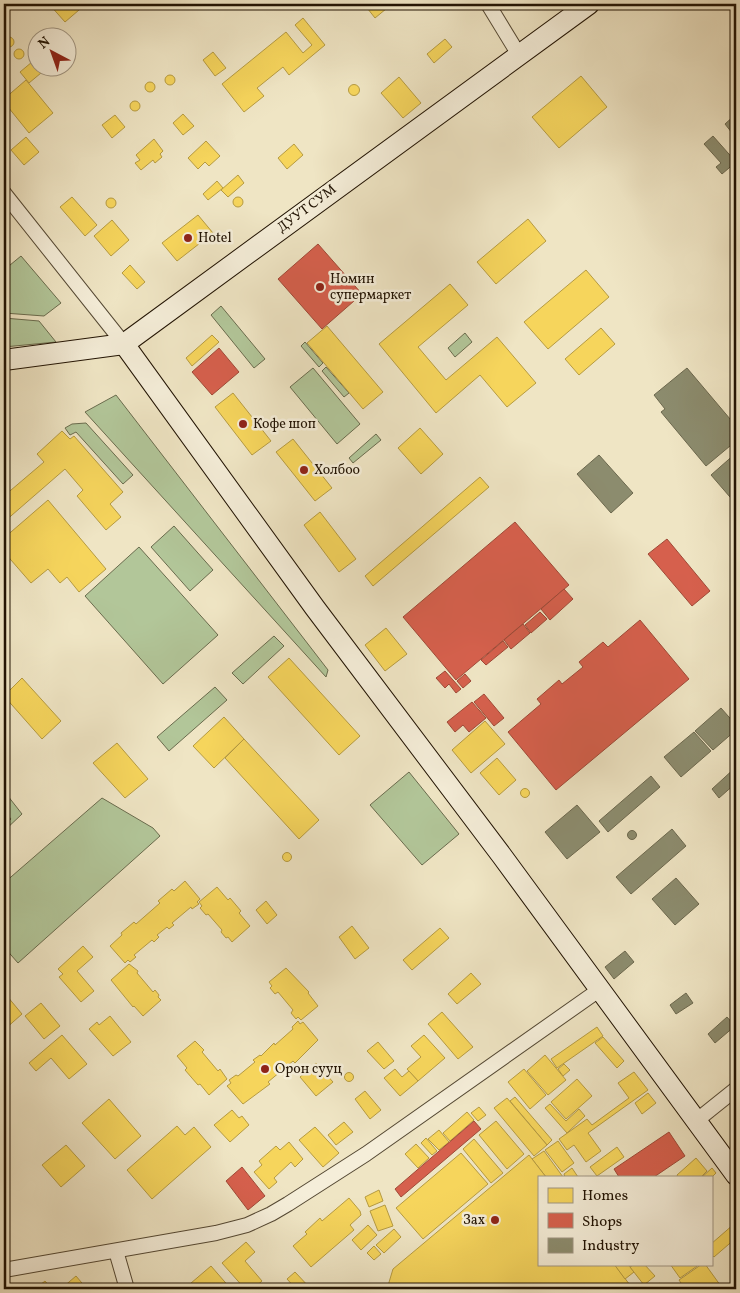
<svg xmlns="http://www.w3.org/2000/svg" width="740" height="1293" viewBox="0 0 740 1293" font-family="Vollkorn,serif">
	<style>
		.green { fill: #b2c699; stroke: #6a6c4e }
		.homes { fill: #f6d55c; stroke: #b69b41 }
		.shops { fill: #d6604d; stroke: #a04937 }
		.industry { fill: #8c8c6e; stroke: #6c684e }
		.lines { fill: none; stroke-linecap: round; stroke-linejoin: round }
		.street-casing { stroke: #544833; stroke-width: 16 }
		.secondary-casing { stroke: #211303; stroke-width: 22 }
		.street { stroke: #f5eed9; stroke-width: 14 }
		.secondary { stroke: #f5eed9; stroke-width: 20 }
		.poi-dot { fill: #8f2418; stroke: #f5eed9; stroke-width: 2 }
		.labels { text-anchor: middle; dominant-baseline: central; stroke-width: 5; stroke-linejoin: round; paint-order: stroke }
		.street-label { font-size: 14px; fill: #211303; stroke: #f5eed9 }
		.poi-label { font-size: 14px; fill: #211303; stroke: #f5eed9; text-anchor: start }
	</style>
	<rect width="100%" height="100%" fill="#efe5c4"/>
	<filter id="stains"><feTurbulence type="fractalNoise" baseFrequency=".004" numOctaves="4"/><feColorMatrix values="0 0 0 0 .2 0 0 0 0 .09 0 0 0 0 .02 0 0 0 .5 -.17"/></filter>
	<radialGradient id="worn" r=".72"><stop offset=".6" stop-color="#630" stop-opacity="0"/><stop offset="1" stop-color="#630" stop-opacity=".3"/></radialGradient>
	<g class="green">
		<path d="M21 256 61 303 44 316 4 313V270Z"/>
		<path d="M221 306 265 359 254 368 211 315Z"/>
		<path d="M4 318 39 321 56 342 4 347Z"/>
		<path d="M465 333 472 342 455 357 448 348Z"/>
		<path d="M305 342 323 363 319 367 301 346Z"/>
		<path d="M326 367 349 393 344 397 322 371Z"/>
		<path d="M313 368 360 424 337 444 290 387Z"/>
		<path d="M116 395 328 670 326 677 85 412Z"/>
		<path d="M86 423 133 475 123 484 76 432 70 435 65 428 72 424Z"/>
		<path d="M376 434 381 440 353 463 349 458Z"/>
		<path d="M174 526 213 570 190 591 151 547Z"/>
		<path d="M139 547 218 635 163 684 85 596Z"/>
		<path d="M274 636 284 646 243 684 232 673Z"/>
		<path d="M215 687 227 700 169 751 157 737Z"/>
		<path d="M409 772 459 834 422 865 370 805Z"/>
		<path d="M4 791 22 814 4 831V826L11 819 4 811Z"/>
		<path d="M102 798 153 828 160 836 18 963 4 947V883Z"/>
	</g>
	<g class="homes">
		<path d="M49 4H86L65 22Z"/>
		<path d="M364 4H392L375 18Z"/>
		<path d="M303 18 325 45 289 75 283 67 257 88 264 96 244 112 222 84 286 32 303 53 312 45 295 25Z"/>
		<circle cx="9" cy="42" r="5"/>
		<path d="M445 39 452 47 434 63 427 54Z"/>
		<circle cx="19" cy="54" r="5"/>
		<path d="M213 52 226 68 215 76 203 60Z"/>
		<path d="M38 57V68H47L29 83 20 72Z"/>
		<circle cx="170" cy="80" r="5"/>
		<path d="M581 76 607 107 559 148 532 117Z"/>
		<path d="M399 77 421 103 403 118 381 93Z"/>
		<path d="M26 80 53 113 29 133 4 102V99Z"/>
		<circle cx="150" cy="87" r="5"/>
		<circle cx="354" cy="90" r="5.5"/>
		<circle cx="135" cy="106" r="5"/>
		<path d="M183 114 194 126 183 135 173 123Z"/>
		<path d="M115 115 125 127 112 138 102 125Z"/>
		<path d="M26 137 39 152 24 165 11 150Z"/>
		<path d="M154 139 163 151 160 154 162 157 155 163 153 160 141 170 135 163 140 160 136 155Z"/>
		<path d="M206 141 220 156 209 166 205 162 198 169 188 158Z"/>
		<path d="M294 144 303 155 287 169 278 158Z"/>
		<path d="M238 175 244 183 228 197 221 190Z"/>
		<path d="M217 181 223 188 208 200 203 194Z"/>
		<circle cx="238" cy="202" r="5"/>
		<path d="M72 197 97 225 85 236 60 207Z"/>
		<circle cx="111" cy="203" r="5"/>
		<path d="M198 215 213 233 177 261 162 243Z"/>
		<path d="M528 219 546 241 496 284 477 262Z"/>
		<path d="M112 220 129 240 111 256 94 236Z"/>
		<path d="M130 265 145 282 137 289 122 273Z"/>
		<path d="M586 270 609 297 548 349 524 322Z"/>
		<path d="M450 284 468 305 418 347 446 380 497 337 536 383 507 407 480 375 436 413 379 344Z"/>
		<path d="M327 326 383 392 363 409 307 343Z"/>
		<path d="M601 328 615 344 579 375 565 359Z"/>
		<path d="M212 335 219 342 192 366 186 358Z"/>
		<path d="M233 393 271 441 252 455 215 407Z"/>
		<path d="M420 428 443 454 421 474 398 448Z"/>
		<path d="M62 431 70 439 74 436 123 492 110 504 121 517 106 530 77 496 83 490 65 469 4 522V496L44 462 37 454Z"/>
		<path d="M293 439 332 488 315 501 276 452Z"/>
		<path d="M480 477 489 487 373 586 365 576Z"/>
		<path d="M48 500 106 569 79 592 67 577 60 583 48 569 31 583 4 552V538Z"/>
		<path d="M320 512 356 559 339 572 304 525Z"/>
		<path d="M386 628 407 654 385 671 365 645Z"/>
		<path d="M289 658 360 736 339 755 268 677Z"/>
		<path d="M22 678 61 721 42 739 4 696Z"/>
		<path d="M224 717 244 739 214 768 193 746Z"/>
		<path d="M485 721 505 744 471 773 452 750Z"/>
		<path d="M244 739 319 820 299 839 225 758Z"/>
		<path d="M117 743 148 779 125 798 93 763Z"/>
		<path d="M497 758 516 780 499 795 480 773Z"/>
		<circle cx="525" cy="793" r="4.5"/>
		<circle cx="287" cy="857" r="4.5"/>
		<path d="M185 881 200 899 197 902 199 904 192 909 191 907 172 923 174 925 169 929 167 927 157 935 159 937 154 942 152 940 134 955 136 957 130 962 128 960 125 963 110 946 122 935 121 933 134 922 136 924 160 903 158 901 172 889 174 891Z"/>
		<path d="M217 887 228 900 230 898 241 911 239 913 250 926 232 942 228 937 226 938 221 932 222 930 208 914 206 915 200 908 202 906 199 902Z"/>
		<path d="M266 901 277 915 267 924 256 910Z"/>
		<path d="M352 926 369 948 355 959 339 937Z"/>
		<path d="M440 928 449 938 412 970 403 960Z"/>
		<path d="M83 946 93 957 77 971 94 991 81 1002 59 977 63 974 58 969Z"/>
		<path d="M129 964 138 971 137 973 153 992 155 990 159 995 158 997 161 1000 143 1016 134 1006 133 1007 111 980Z"/>
		<path d="M286 968 309 992 308 993 318 1006 301 1020 298 1017 296 1019 291 1013 293 1010 278 992 275 994 270 988 272 986 269 982Z"/>
		<path d="M471 973 481 984 457 1004 448 994Z"/>
		<path d="M7 996 22 1014 4 1030V999Z"/>
		<path d="M41 1003 60 1026 44 1039 25 1016Z"/>
		<path d="M442 1012 473 1047 458 1059 428 1024Z"/>
		<path d="M110 1016 131 1042 113 1056 89 1029 97 1022 99 1025Z"/>
		<path d="M298 1021 300 1024 303 1022 318 1040 295 1063 293 1061 268 1082 270 1084 243 1104 227 1086 231 1083 229 1080 236 1075 238 1076 255 1062 253 1060 260 1055 261 1056 274 1043 275 1045 293 1029 292 1027Z"/>
		<path d="M597 1027 603 1036 557 1068 551 1059Z"/>
		<path d="M62 1035 87 1064 69 1079 51 1058 36 1071 29 1063Z"/>
		<path d="M424 1035 445 1058 418 1081 407 1069 421 1057 411 1046Z"/>
		<path d="M603 1037 624 1061 617 1068 595 1043Z"/>
		<path d="M195 1041 204 1050 202 1052 218 1071 220 1069 227 1079 209 1095 200 1084 198 1085 185 1070 187 1068 177 1056Z"/>
		<path d="M378 1042 394 1061 384 1069 367 1051Z"/>
		<path d="M545 1055 566 1080 548 1095 527 1071Z"/>
		<path d="M316 1063 333 1082 316 1096 300 1077Z"/>
		<path d="M564 1064 570 1070 563 1076 558 1069Z"/>
		<path d="M395 1069 402 1077 409 1071 418 1081 400 1096 384 1078Z"/>
		<path d="M524 1069 546 1095 530 1109 508 1082Z"/>
		<path d="M634 1072 648 1090 588 1133 601 1151 586 1162 574 1145 567 1150 559 1139 587 1119 592 1125 629 1098 618 1083Z"/>
		<circle cx="349" cy="1077" r="4.5"/>
		<path d="M577 1079 592 1096 566 1119 551 1102Z"/>
		<path d="M365 1091 381 1110 370 1119 355 1099Z"/>
		<path d="M648 1093 656 1103 642 1114 635 1103Z"/>
		<path d="M515 1097 552 1140 547 1145 510 1101Z"/>
		<path d="M507 1098 547 1145 534 1156 494 1108Z"/>
		<path d="M109 1099 141 1136 115 1159 82 1123Z"/>
		<path d="M550 1104 566 1121 579 1109 585 1116 567 1133 545 1108Z"/>
		<path d="M479 1107 486 1115 478 1121 471 1113Z"/>
		<path d="M232 1110 239 1118 242 1116 249 1125 230 1142 214 1125Z"/>
		<path d="M467 1112 474 1120 450 1141 443 1133Z"/>
		<path d="M496 1121 524 1154 507 1169 479 1135Z"/>
		<path d="M344 1122 353 1132 336 1145 328 1135Z"/>
		<path d="M177 1126 185 1135 194 1127 211 1147 152 1199 127 1170Z"/>
		<path d="M315 1127 339 1153 323 1167 299 1140Z"/>
		<path d="M439 1130 449 1142 439 1150 428 1139Z"/>
		<path d="M426 1138 437 1151 432 1155 421 1143Z"/>
		<path d="M474 1139 503 1173 491 1183 463 1149Z"/>
		<path d="M558 1141 574 1163 562 1172 545 1150Z"/>
		<path d="M289 1142 303 1159 295 1167 291 1162 274 1178 277 1182 269 1189 254 1172 262 1165 259 1161 276 1146 280 1150Z"/>
		<path d="M416 1144 429 1158 418 1168 405 1154Z"/>
		<path d="M66 1145 85 1166 61 1187 42 1165Z"/>
		<path d="M617 1147 624 1157 597 1176 590 1167Z"/>
		<path d="M544 1151 563 1177H546L532 1159Z"/>
		<path d="M461 1153 488 1184 423 1239 396 1208Z"/>
		<path d="M529 1155 546 1177H539V1264H614L633 1289H387L393 1269Z"/>
		<path d="M696 1158 707 1171 701 1177H678L677 1175Z"/>
		<path d="M572 1168 578 1177H565L564 1174Z"/>
		<path d="M712 1168 716 1173 711 1178 702 1177Z"/>
		<path d="M379 1190 383 1201 369 1207 365 1197Z"/>
		<path d="M349 1198 360 1211 361 1215 350 1225 354 1230 311 1267 293 1246 307 1234 305 1232 320 1218 322 1221Z"/>
		<path d="M385 1205 393 1226 378 1231 370 1211Z"/>
		<path d="M734 1224 736 1226V1238L714 1257 711 1254V1244Z"/>
		<path d="M368 1225 377 1235 361 1250 352 1240Z"/>
		<path d="M394 1229 401 1237 384 1253 376 1245Z"/>
		<path d="M246 1242 255 1252 245 1261 262 1281 253 1289H245L222 1263Z"/>
		<path d="M374 1246 381 1254 374 1260 367 1253Z"/>
		<path d="M614 1264H628L634 1272 625 1279Z"/>
		<path d="M635 1264H644L655 1276 644 1285 630 1267Z"/>
		<path d="M670 1264H700L680 1278Z"/>
		<path d="M702 1264H705L723 1289H685L679 1280Z"/>
		<path d="M211 1266 231 1289H184Z"/>
		<path d="M295 1272 311 1289H296L287 1279Z"/>
		<path d="M76 1276 87 1289H63L62 1288Z"/>
		<path d="M45 1281 52 1289H35Z"/>
		<path d="M660 1283 666 1289H652Z"/>
	</g>
	<g class="shops">
		<path d="M318 244 362 294 322 329 278 279Z"/>
		<path d="M219 348 239 372 212 395 192 372Z"/>
		<path d="M515 522 569 585 456 680 403 617Z"/>
		<path d="M667 539 710 591 692 606 648 554Z"/>
		<path d="M564 589 573 599 550 620 541 609Z"/>
		<path d="M540 612 547 619 531 633 525 625Z"/>
		<path d="M640 620 689 679 556 790 508 732 541 704 537 699 559 680 562 684 583 667 579 662 603 642 608 647Z"/>
		<path d="M523 624 530 633 511 649 504 640Z"/>
		<path d="M503 641 508 647 486 665 481 660Z"/>
		<path d="M445 671 461 689 456 693 449 684 445 688 436 678Z"/>
		<path d="M465 674 471 681 463 688 457 681Z"/>
		<path d="M484 694 504 718 494 726 474 702Z"/>
		<path d="M472 702 486 718 469 732 463 725 455 732 447 722Z"/>
		<path d="M474 1121 481 1129 401 1197 395 1189Z"/>
		<path d="M669 1132 685 1156 654 1177H619L614 1169Z"/>
		<path d="M242 1167 265 1196 248 1210 226 1181Z"/>
	</g>
	<g class="industry">
		<path d="M736 114V138L725 124Z"/>
		<path d="M713 136 736 162 722 174 716 167 721 163 704 144Z"/>
		<path d="M687 368 736 426V441L706 466 661 412 665 409 654 395Z"/>
		<path d="M736 453V504L711 475Z"/>
		<path d="M599 455 633 493 611 513 577 474Z"/>
		<path d="M721 708 736 725V730L713 750 695 731Z"/>
		<path d="M694 732 711 751 681 777 664 757Z"/>
		<path d="M736 767V783L719 798 712 789Z"/>
		<path d="M651 776 660 787 608 832 599 821Z"/>
		<path d="M577 805 600 832 567 859 545 832Z"/>
		<path d="M672 829 686 846 631 894 616 877Z"/>
		<circle cx="632" cy="835" r="4.5"/>
		<path d="M676 878 699 904 675 925 652 899Z"/>
		<path d="M625 951 634 962 614 979 605 967Z"/>
		<path d="M686 993 693 1003 676 1014 670 1005Z"/>
		<path d="M727 1017 735 1026 715 1043 708 1034Z"/>
	</g>
	<g class="lines">
		<g class="street-casing">
			<g id="street">
				<path d="M488 4 519 55"/>
				<path d="M4 193 124 344"/>
				<path d="M696 1121 736 1089"/>
				<path d="M116 1251 127 1289"/>
				<path d="M4 1270 216 1233 247 1225 271 1214 288 1204 366 1154 599 990"/>
			</g>
		</g>
		<g class="secondary-casing">
			<g id="secondary">
				<path d="M124 344 315 608 502 856 736 1175"/>
				<path d="M4 360 124 344 589 4"/>
			</g>
		</g>
		<use href="#street" class="street"/>
		<use href="#secondary" class="secondary"/>
	</g>
	<g class="poi-dot">
		<circle cx="188" cy="238" r="5"/>
		<circle cx="320" cy="287" r="5"/>
		<circle cx="243" cy="424" r="5"/>
		<circle cx="304" cy="470" r="5"/>
		<circle cx="265" cy="1069" r="5"/>
		<circle cx="495" cy="1220" r="5"/>
	</g>
	<g class="labels">
		<g class="street-label">
			<text transform="translate(307 209) rotate(-37)">ДУУТ СУМ</text>
		</g>
		<g class="poi-label">
			<text x="198" y="238">Hotel</text>
			<text x="330" y="279">Номин<tspan x="330" dy="16">супермаркет</tspan></text>
			<text x="253" y="424">Кофе шоп</text>
			<text x="314" y="470">Холбоо</text>
			<text x="275" y="1069">Орон сууц</text>
			<text x="485" y="1220" text-anchor="end">Зах</text>
		</g>
	</g>
	<rect width="740" height="1293" fill="none" stroke="#efe5c4" stroke-width="20"/>
	<rect x="5" y="5" width="730" height="1283" fill="none" stroke="#211303" stroke-width="2.5"/>
	<rect x="10" y="10" width="720" height="1273" fill="none" stroke="#211303"/>
	<rect x="538" y="1176" width="175" height="90" fill="#f5eed9" stroke="#a09683"/>
	<rect x="548" y="1188" width="25" height="15" fill="#f6d55c" stroke="#a09683"/>
	<text x="582" y="1200" font-size="15" fill="#211303">Homes</text>
	<rect x="548" y="1213" width="25" height="15" fill="#d6604d" stroke="#a09683"/>
	<text x="582" y="1226" font-size="15" fill="#211303">Shops</text>
	<rect x="548" y="1238" width="25" height="15" fill="#8c8c6e" stroke="#a09683"/>
	<text x="582" y="1250" font-size="15" fill="#211303">Industry</text>
	<g transform="translate(52 52) rotate(319)"><circle r="24" fill="#f5eed9" stroke="#a09683"/>
	<path d="M0-4L9 19L0 12L-9 19Z" fill="#8f2418"/>
	<text y="-8" font-size="14" font-weight="bold" text-anchor="middle" fill="#211303">N</text>
	</g>
	<rect width="100%" height="100%" filter="url(#stains)"/>
	<rect width="100%" height="100%" fill="url(#worn)"/>
</svg>
